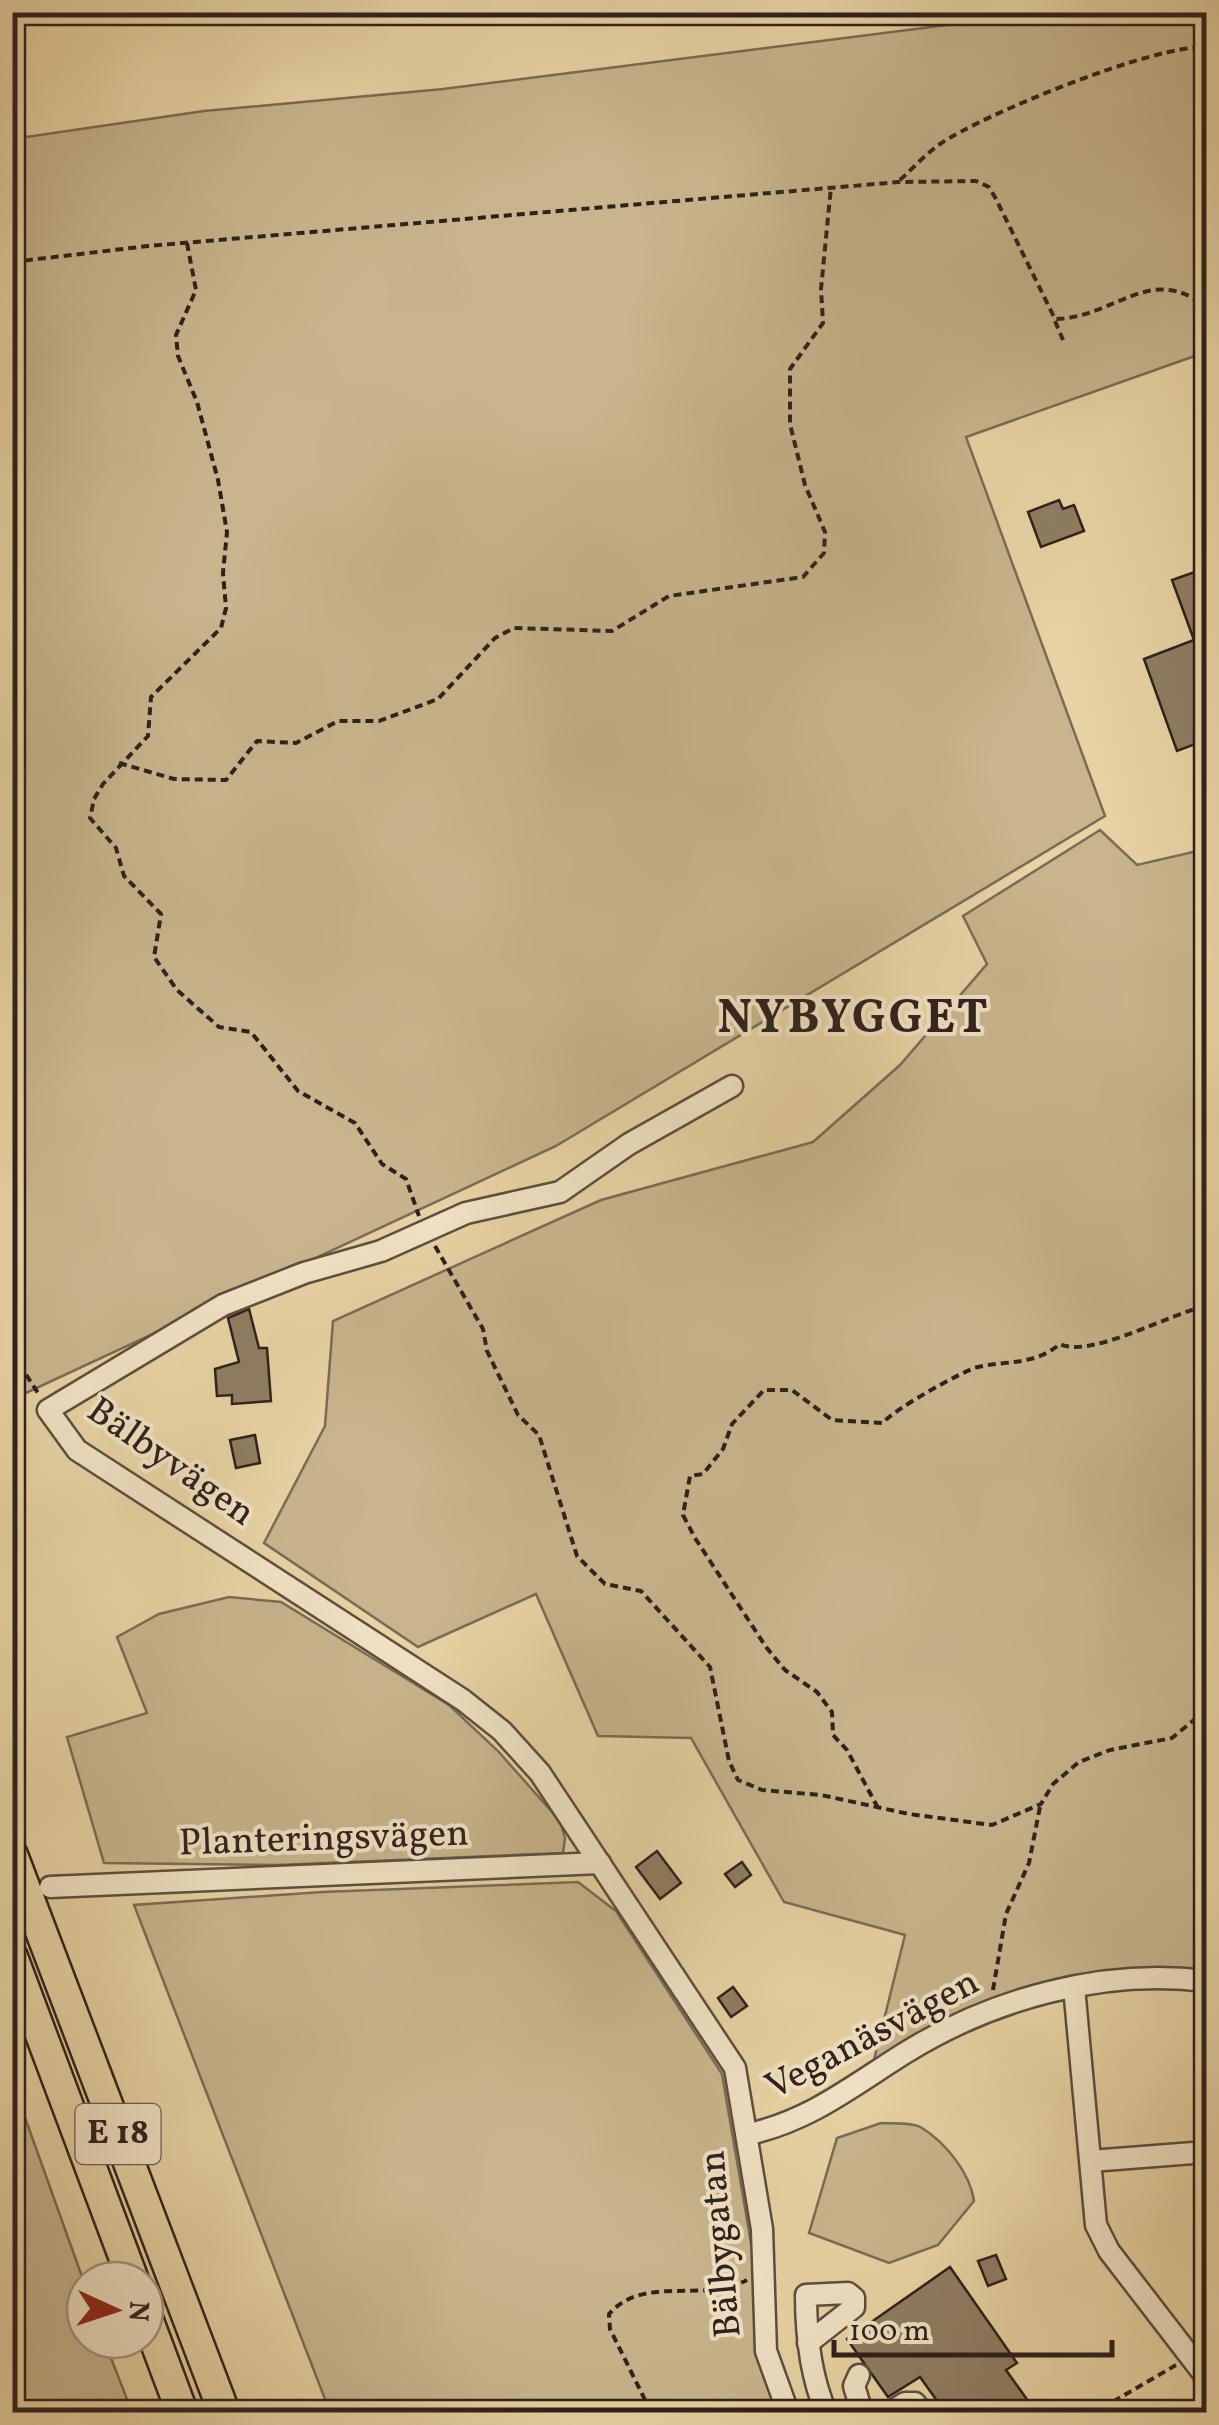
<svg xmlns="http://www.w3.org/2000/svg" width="1219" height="2425" viewBox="0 0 1219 2425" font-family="Vollkorn,serif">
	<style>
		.green { fill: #c8b58d; stroke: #7b6b55; stroke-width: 2.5 }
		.building { fill: #8f7e63; stroke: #2e211d; stroke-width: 2.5 }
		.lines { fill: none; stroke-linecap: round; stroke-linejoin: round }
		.minor-casing { stroke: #5c4e3f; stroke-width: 25 }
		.highway-casing { stroke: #2e211d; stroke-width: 35 }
		.path { stroke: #2e211d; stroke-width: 4; stroke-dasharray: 8 5; stroke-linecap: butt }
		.minor { stroke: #f0e2c4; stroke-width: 20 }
		.highway { stroke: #e8d3a4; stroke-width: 30 }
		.labels { text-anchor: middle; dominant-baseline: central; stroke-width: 8; stroke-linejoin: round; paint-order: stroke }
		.shield { fill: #f0e2c4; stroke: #685b4f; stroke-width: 2.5 }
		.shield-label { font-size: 35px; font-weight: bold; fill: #2e211d }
		.street-label { font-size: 38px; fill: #2e211d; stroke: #f0e2c4 }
		.district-label { font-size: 48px; font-weight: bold; letter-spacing: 2.5px; fill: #2e211d; stroke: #f0e2c4 }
	</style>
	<rect width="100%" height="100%" fill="#e8d3a4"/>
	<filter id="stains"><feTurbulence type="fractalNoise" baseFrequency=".002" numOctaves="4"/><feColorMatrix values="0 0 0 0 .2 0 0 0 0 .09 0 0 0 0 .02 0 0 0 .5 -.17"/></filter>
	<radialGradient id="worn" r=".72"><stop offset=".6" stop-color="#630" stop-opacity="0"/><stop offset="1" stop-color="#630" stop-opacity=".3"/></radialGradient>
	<g class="green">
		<path d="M1041 13H1206V352L966 437 1105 816 556 1146 13 1399 12 139 204 111 443 89Z"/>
		<path d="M1100 830 1137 865 1206 849V1973C1164 1974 1117 1970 1075 1977 999 1987 934 2027 872 2068L905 1935 784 1902 691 1738 598 1736 536 1594 418 1647 264 1543 325 1426 333 1321 601 1200 813 1142 900 1065 987 964 963 916Z"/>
		<path d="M229 1597 281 1602 449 1705 498 1751 560 1821 565 1838 563 1853 278 1865 104 1863 67 1737 147 1713 117 1637 159 1614Z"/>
		<path d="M578 1882 616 1911 722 2074 780 2412H330L134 1905 322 1892Z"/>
		<path d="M13 2084 85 2285V2340H104L132 2412H13Z"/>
		<path d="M881 2123C893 2124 912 2122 922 2128 946 2143 970 2173 974 2201L938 2245 889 2263 809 2233 837 2138Z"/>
	</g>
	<g class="building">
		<path d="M1059 500 1063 509 1074 505 1084 531 1041 547 1028 512Z"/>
		<path d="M1206 568V740L1177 751 1144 659 1194 640 1172 580Z"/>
		<path d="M249 1309 259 1348H267L271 1401 232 1404V1395L217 1396 215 1369 239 1362 228 1318Z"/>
		<path d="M255 1435 260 1463 236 1468 230 1440Z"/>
		<path d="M657 1851 681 1883 660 1899 636 1867Z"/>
		<path d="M742 1862 751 1875 735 1887 725 1874Z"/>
		<path d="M733 1987 747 2006 731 2017 718 1998Z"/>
		<path d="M996 2255 1006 2279 988 2286 978 2261Z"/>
		<path d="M950 2267 1017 2363 1006 2370 1036 2412H945L920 2377 888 2397 847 2339Z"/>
	</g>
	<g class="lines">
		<g class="minor-casing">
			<g id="minor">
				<path d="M732 1086 629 1144 560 1192 466 1213 381 1251 304 1273 223 1305 48 1410 77 1450 463 1700 502 1731 540 1773 735 2068 762 2229 766 2351 788 2412"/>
				<path d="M50 1887 600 1863"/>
				<path d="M1074 1987 1096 2225 1109 2251 1206 2377"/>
				<path d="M749 2134C811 2120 852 2086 905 2053 992 1999 1103 1968 1206 1981"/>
				<path d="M1091 2161 1206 2152"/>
				<path d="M808 2343 854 2307V2298L848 2293 806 2295C806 2335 810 2375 826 2412"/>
				<path d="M859 2375 854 2386 862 2412"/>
				<path d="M891 2412 905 2403H915L922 2412"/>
			</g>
		</g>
		<g class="highway-casing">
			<g id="highway">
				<path d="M12 1855 224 2412"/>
				<path d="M12 1957 133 2280"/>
				<path d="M145 2313 182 2412"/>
			</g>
		</g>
		<g class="path">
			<path d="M900 180C913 168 926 154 940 144 982 115 1160 42 1206 48"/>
			<path d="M187 243 196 290 176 335 178 356 197 402 218 480 227 532 223 573 226 608 221 628 151 697 148 736 103 784 94 799 90 818 116 848 124 876 161 914 154 957 177 990 219 1027 251 1032 298 1091 355 1123 382 1164 406 1179 419 1216"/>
			<path d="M12 262 148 246 899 182 976 181 989 187 996 199 1055 319C1115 318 1150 262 1206 307"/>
			<path d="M1055 321 1063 340"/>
			<path d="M119 763 174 779 226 780 257 741 296 743 338 721H379L438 699 495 638 514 628 612 631 669 596 803 577 824 553 825 532 805 485 790 424V369L823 323 821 289 831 187"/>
			<path d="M435 1246 483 1329 487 1351 518 1415 539 1435 577 1556 605 1584 641 1591 710 1667 729 1761 738 1780 762 1790 821 1795 909 1814 992 1825 1041 1804 1053 1784 1079 1762 1110 1750 1172 1738 1206 1710"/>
			<path d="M12 1353 38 1393"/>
			<path d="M878 1808 847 1750 833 1735 832 1712 817 1692 785 1670 766 1647 695 1538 683 1515 690 1476 703 1474 723 1449 732 1424 764 1390H792L832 1420 883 1423C891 1411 964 1370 978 1367 1009 1360 1033 1366 1060 1344 1090 1359 1171 1313 1206 1306"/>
			<path d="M993 1990 1006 1914 1029 1863 1040 1807"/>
			<path d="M651 2412 610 2329 609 2314C644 2274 702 2304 747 2280"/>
			<path d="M1063 2412 1104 2407 1176 2365"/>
		</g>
		<use href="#minor" class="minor"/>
		<use href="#highway" class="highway"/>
	</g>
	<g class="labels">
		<rect class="shield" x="75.5" y="2104" width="85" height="60" rx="8"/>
		<g class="shield-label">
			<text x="118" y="2134">E 18</text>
		</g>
		<g class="street-label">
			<text transform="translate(170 1463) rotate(35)">Bälbyvägen</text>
			<text transform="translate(324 1840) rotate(-2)">Planteringsvägen</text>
			<text transform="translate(873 2036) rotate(-28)">Veganäsvägen</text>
			<text transform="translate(722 2244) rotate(-95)">Bälbygatan</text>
		</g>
		<g class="district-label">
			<text x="854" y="1019">NYBYGGET</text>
		</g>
	</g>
	<rect width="1219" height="2425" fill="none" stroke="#e8d3a4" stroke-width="50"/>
	<rect x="15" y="15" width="1189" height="2395" fill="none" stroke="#2e211d" stroke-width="5"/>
	<rect x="25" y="25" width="1169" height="2375" fill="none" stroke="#2e211d" stroke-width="2.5"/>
	<g transform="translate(115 2310) rotate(93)"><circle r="48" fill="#f0e2c4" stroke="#a29581" stroke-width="2.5"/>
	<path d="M0-8L18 38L0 25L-18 38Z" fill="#8f2418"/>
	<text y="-15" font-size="28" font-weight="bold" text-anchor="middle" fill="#2e211d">N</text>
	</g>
	<path d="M834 2340v15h278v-15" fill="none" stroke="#2e211d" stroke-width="5"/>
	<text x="849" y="2340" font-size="30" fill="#2e211d" stroke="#f0e2c4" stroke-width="8" paint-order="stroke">100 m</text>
	<rect width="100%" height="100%" filter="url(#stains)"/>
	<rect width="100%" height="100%" fill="url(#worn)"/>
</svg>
